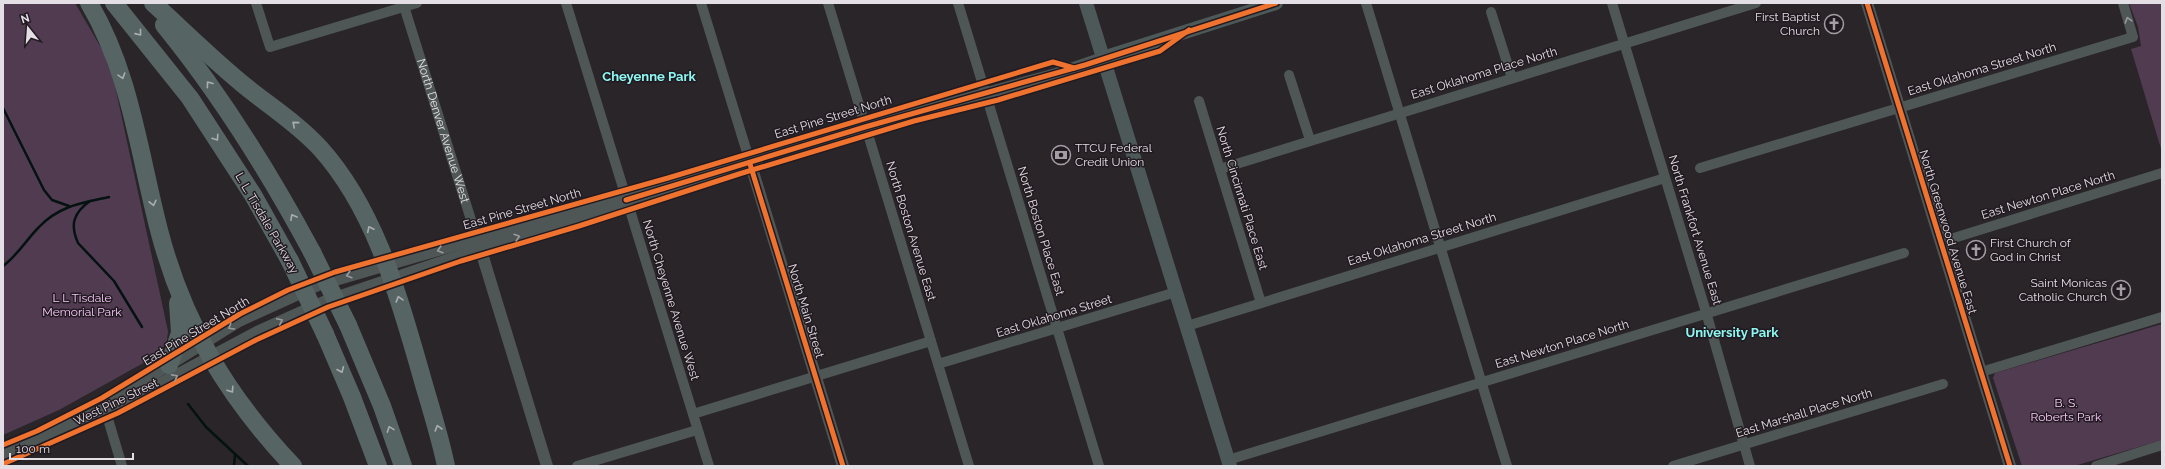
<svg xmlns="http://www.w3.org/2000/svg" width="2165" height="469" viewBox="0 0 2165 469" font-family="Raleway,sans-serif">
	<style>
		.green { fill: #513b51 }
		.lines { fill: none; stroke-linecap: round; stroke-linejoin: round }
		.stream { stroke: #041211; stroke-width: 2.5 }
		.minor { stroke: #4f5656; stroke-width: 10 }
		.tertiary { stroke: #4f5656; stroke-width: 12 }
		.secondary { stroke: #4d5858; stroke-width: 14 }
		.motorway { stroke: #566564; stroke-width: 18 }
		.motorway-bridge { stroke: #566564; stroke-width: 18 }
		.cycleway-casing { stroke: #211a21; stroke-width: 8 }
		.cycleway { stroke: #ef722f; stroke-width: 5 }
		.oneway { stroke: #9a9a9d }
		.oneway2 { stroke: #abaeb1 }
		.labels { text-anchor: middle; dominant-baseline: central; stroke-width: 3; stroke-linejoin: round; paint-order: stroke }
		.poi-label { font-size: 12px; fill: #e4dfe4; stroke: #211a21; text-anchor: end }
		.street-label { font-size: 12px; fill: #e4dfe4; stroke: #211a21 }
		.park-label { font-size: 12px; fill: #fcc9fd; stroke: #211a21 }
		.neighbourhood-label { font-size: 13px; font-weight: bold; fill: #8df8f2; stroke: #211a21 }
	</style>
	<rect width="100%" height="100%" fill="#292529"/>
	<g class="green">
		<path d="M3 3H75L103 51 115 86 168 331 167 340 161 351 147 361 59 410 3 435Z"/>
		<path d="M2129 3H2162V152L2131 49 2141 46 2138 27Z"/>
		<path d="M2162 324V440L2074 466H2022L1993 378 1995 373Z"/>
	</g>
	<g class="lines">
		<g class="stream">
			<path d="M3 108 44 190 52 200 69 206"/>
			<path d="M90 201C73 213 70 225 78 243L114 281 142 327"/>
			<path d="M3 266C17 256 27 239 39 227 59 206 81 203 109 197"/>
			<path d="M188 404 206 427 248 466"/>
			<path d="M234 466 235 455"/>
		</g>
		<g class="minor">
			<path d="M256 3 270 47 417 3"/>
			<path id="s1" d="M403 3 477 239"/>
			<path d="M566 3 709 466"/>
			<path d="M701 3 750 162"/>
			<path d="M828 3 969 466"/>
			<path d="M958 3 1099 466"/>
			<path d="M1366 3 1507 466"/>
			<path d="M1612 3 1706 312 1750 466"/>
			<path d="M1491 12 1512 78"/>
			<path d="M1289 75 1310 140"/>
			<path d="M1199 101 1261 303"/>
			<path d="M1700 168 2133 37 2123 3"/>
			<path d="M1220 169 1756 3"/>
			<path d="M1941 242 2162 173"/>
			<path d="M1187 326 1665 178"/>
			<path d="M938 364 1176 292"/>
			<path d="M1981 372 2162 317"/>
			<path d="M105 409 122 466"/>
			<path d="M693 414 931 341"/>
			<path d="M1228 460 1904 253"/>
			<path d="M577 466 697 430"/>
			<path d="M1673 466 1943 384"/>
			<path d="M2096 466 2162 445"/>
		</g>
		<g class="tertiary">
			<path d="M1867 3 2010 466"/>
			<path d="M750 162 843 466"/>
			<path d="M478 241 547 466"/>
			<path d="M105 409 111 401 239 321 318 285 610 200H625"/>
			<path d="M3 455 105 409 115 408 257 332 326 301 480 249 612 209 626 200 865 127 1056 74 1103 58"/>
		</g>
		<g class="secondary">
			<path d="M1086 3 1230 466"/>
			<path d="M1103 58 1276 3"/>
		</g>
		<g class="motorway">
			<path d="M89 3C130 72 139 153 159 230 183 323 227 396 293 466"/>
			<path d="M114 3 190 98 253 195 290 261"/>
			<path d="M153 3C184 31 213 60 245 86 271 107 298 124 320 148 374 208 397 291 419 367 428 400 439 432 446 466"/>
			<path d="M164 25C221 95 269 172 312 252"/>
			<path d="M348 325 382 406 403 466"/>
			<path d="M325 334 352 397 378 466"/>
			<path d="M169 365 180 333 178 303"/>
		</g>
		<g class="motorway-bridge">
			<path d="M312 252 348 325"/>
			<path d="M290 261 325 334"/>
		</g>
		<g class="cycleway-casing">
			<g id="cycleway">
				<path d="M1867 3 2010 466"/>
				<path d="M750 164 843 466"/>
				<path d="M626 200 865 127 1085 65 1276 3"/>
				<path d="M3 445 37 431 102 398 240 314 288 290 335 272 668 178 1053 62 1074 68"/>
				<path d="M3 464 118 413 256 340 328 307 461 261 579 226 739 174 914 121 998 100 1160 51 1189 30"/>
			</g>
		</g>
		<use href="#cycleway" class="cycleway"/>
	</g>
	<defs><path id="oneway-chevron" d="M-2-3.5L2.5 0L-2 3.5" fill="none" stroke-width="1.6" stroke-linecap="round" stroke-linejoin="round"/></defs>
	<g class="oneway">
		<use href="#oneway-chevron" transform="translate(2128 20) rotate(-107)"/>
		<use href="#oneway-chevron" transform="translate(517 237) rotate(-17)"/>
		<use href="#oneway-chevron" transform="translate(440 250) rotate(164)"/>
		<use href="#oneway-chevron" transform="translate(349 275) rotate(164)"/>
		<use href="#oneway-chevron" transform="translate(280 321) rotate(-25)"/>
		<use href="#oneway-chevron" transform="translate(231 327) rotate(149)"/>
		<use href="#oneway-chevron" transform="translate(175 377) rotate(-28)"/>
	</g>
	<g class="oneway2">
		<use href="#oneway-chevron" transform="translate(139 33) rotate(51)"/>
		<use href="#oneway-chevron" transform="translate(122 76) rotate(73)"/>
		<use href="#oneway-chevron" transform="translate(209 84) rotate(-126)"/>
		<use href="#oneway-chevron" transform="translate(295 124) rotate(-139)"/>
		<use href="#oneway-chevron" transform="translate(216 138) rotate(56)"/>
		<use href="#oneway-chevron" transform="translate(153 203) rotate(77)"/>
		<use href="#oneway-chevron" transform="translate(293 217) rotate(-119)"/>
		<use href="#oneway-chevron" transform="translate(370 229) rotate(-116)"/>
		<use href="#oneway-chevron" transform="translate(399 299) rotate(-106)"/>
		<use href="#oneway-chevron" transform="translate(341 370) rotate(67)"/>
		<use href="#oneway-chevron" transform="translate(231 390) rotate(56)"/>
		<use href="#oneway-chevron" transform="translate(438 428) rotate(-106)"/>
		<use href="#oneway-chevron" transform="translate(390 429) rotate(-110)"/>
	</g>
	<defs>
		<g id="church-ring" transform="scale(1)"><circle r="9.5" fill="#211a21" stroke="#a39ea3" stroke-width="1.5"/><path d="M-1.2-6h2.4v3.5h3.3v2.4h-3.3V6h-2.4V-.1h-3.3v-2.4h3.3Z" fill="#a39ea3"/></g>
		<g id="bank-ring" transform="scale(1)"><circle r="9.5" fill="#211a21" stroke="#a39ea3" stroke-width="1.5"/><path d="M-6-4H6V4H-6ZM0-2.3a2.3 2.3 0 1 0 0 4.6a2.3 2.3 0 1 0 0-4.6Z" fill="#a39ea3"/></g>
	</defs>
	<g fill-rule="evenodd">
		<use href="#church-ring" x="1834" y="24"/>
		<use href="#bank-ring" x="1061" y="155"/>
		<use href="#church-ring" x="1976" y="250"/>
		<use href="#church-ring" x="2121" y="290"/>
	</g>
	<g class="labels">
		<g class="poi-label">
			<text x="1820" y="17">First Baptist<tspan x="1820" dy="14">Church</tspan></text>
			<text x="1075" y="148" text-anchor="start">TTCU Federal<tspan x="1075" dy="14">Credit Union</tspan></text>
			<text x="1990" y="243" text-anchor="start">First Church of<tspan x="1990" dy="14">God in Christ</tspan></text>
			<text x="2107" y="283">Saint Monicas<tspan x="2107" dy="14">Catholic Church</tspan></text>
		</g>
		<g class="street-label">
			<text transform="translate(1982 69) rotate(-17)">East Oklahoma Street North</text>
			<text transform="translate(1484 73) rotate(-17)">East Oklahoma Place North</text>
			<text transform="translate(833 117) rotate(-17)">East Pine Street North</text>
			<text stroke="none"><textPath href="#s1" startOffset="134">North Denver Avenue West</textPath></text>
			<text transform="translate(2048 195) rotate(-17)">East Newton Place North</text>
			<text transform="translate(1242 198) rotate(73)">North Cincinnati Place East</text>
			<text transform="translate(522 209) rotate(-16)">East Pine Street North</text>
			<text transform="translate(267 223) rotate(60)">L. L. Tisdale Parkway</text>
			<text transform="translate(1695 230) rotate(73)">North Frankfort Avenue East</text>
			<text transform="translate(911 231) rotate(73)">North Boston Avenue East</text>
			<text transform="translate(1041 231) rotate(73)">North Boston Place East</text>
			<text transform="translate(1948 232) rotate(73)">North Greenwood Avenue East</text>
			<text transform="translate(1422 239) rotate(-17)">East Oklahoma Street North</text>
			<text transform="translate(671 300) rotate(73)">North Cheyenne Avenue West</text>
			<text transform="translate(806 311) rotate(73)">North Main Street</text>
			<text transform="translate(1054 316) rotate(-17)">East Oklahoma Street</text>
			<text transform="translate(196 331) rotate(-31)">East Pine Street North</text>
			<text transform="translate(1562 344) rotate(-17)">East Newton Place North</text>
			<text transform="translate(116 402) rotate(-26)">West Pine Street</text>
			<text transform="translate(1804 413) rotate(-17)">East Marshall Place North</text>
		</g>
		<g class="park-label">
			<text x="82" y="298">L L Tisdale<tspan x="82" dy="14">Memorial Park</tspan></text>
			<text x="2066" y="403">B. S.<tspan x="2066" dy="14">Roberts Park</tspan></text>
		</g>
		<g class="neighbourhood-label">
			<text x="649" y="76">Cheyenne Park</text>
			<text x="1732" y="332">University Park</text>
		</g>
	</g>
	<rect width="2165" height="469" fill="none" stroke="#e4dfe4" stroke-width="8"/>
	<g transform="translate(28 28) rotate(343)" stroke="#211a21" stroke-width="3" paint-order="stroke">
	<path d="M0-3L7 15L0 10L-7 15Z" fill="#e4dfe4"/>
	<text y="-6" font-size="11" font-weight="bold" text-anchor="middle" fill="#e4dfe4">N</text>
	</g>
	<path d="M10 453v6h123v-6" fill="none" stroke="#e4dfe4" stroke-width="2"/>
	<text x="16" y="453" font-size="12" fill="#e4dfe4" stroke="#211a21" stroke-width="3" paint-order="stroke">100 m</text>
</svg>
